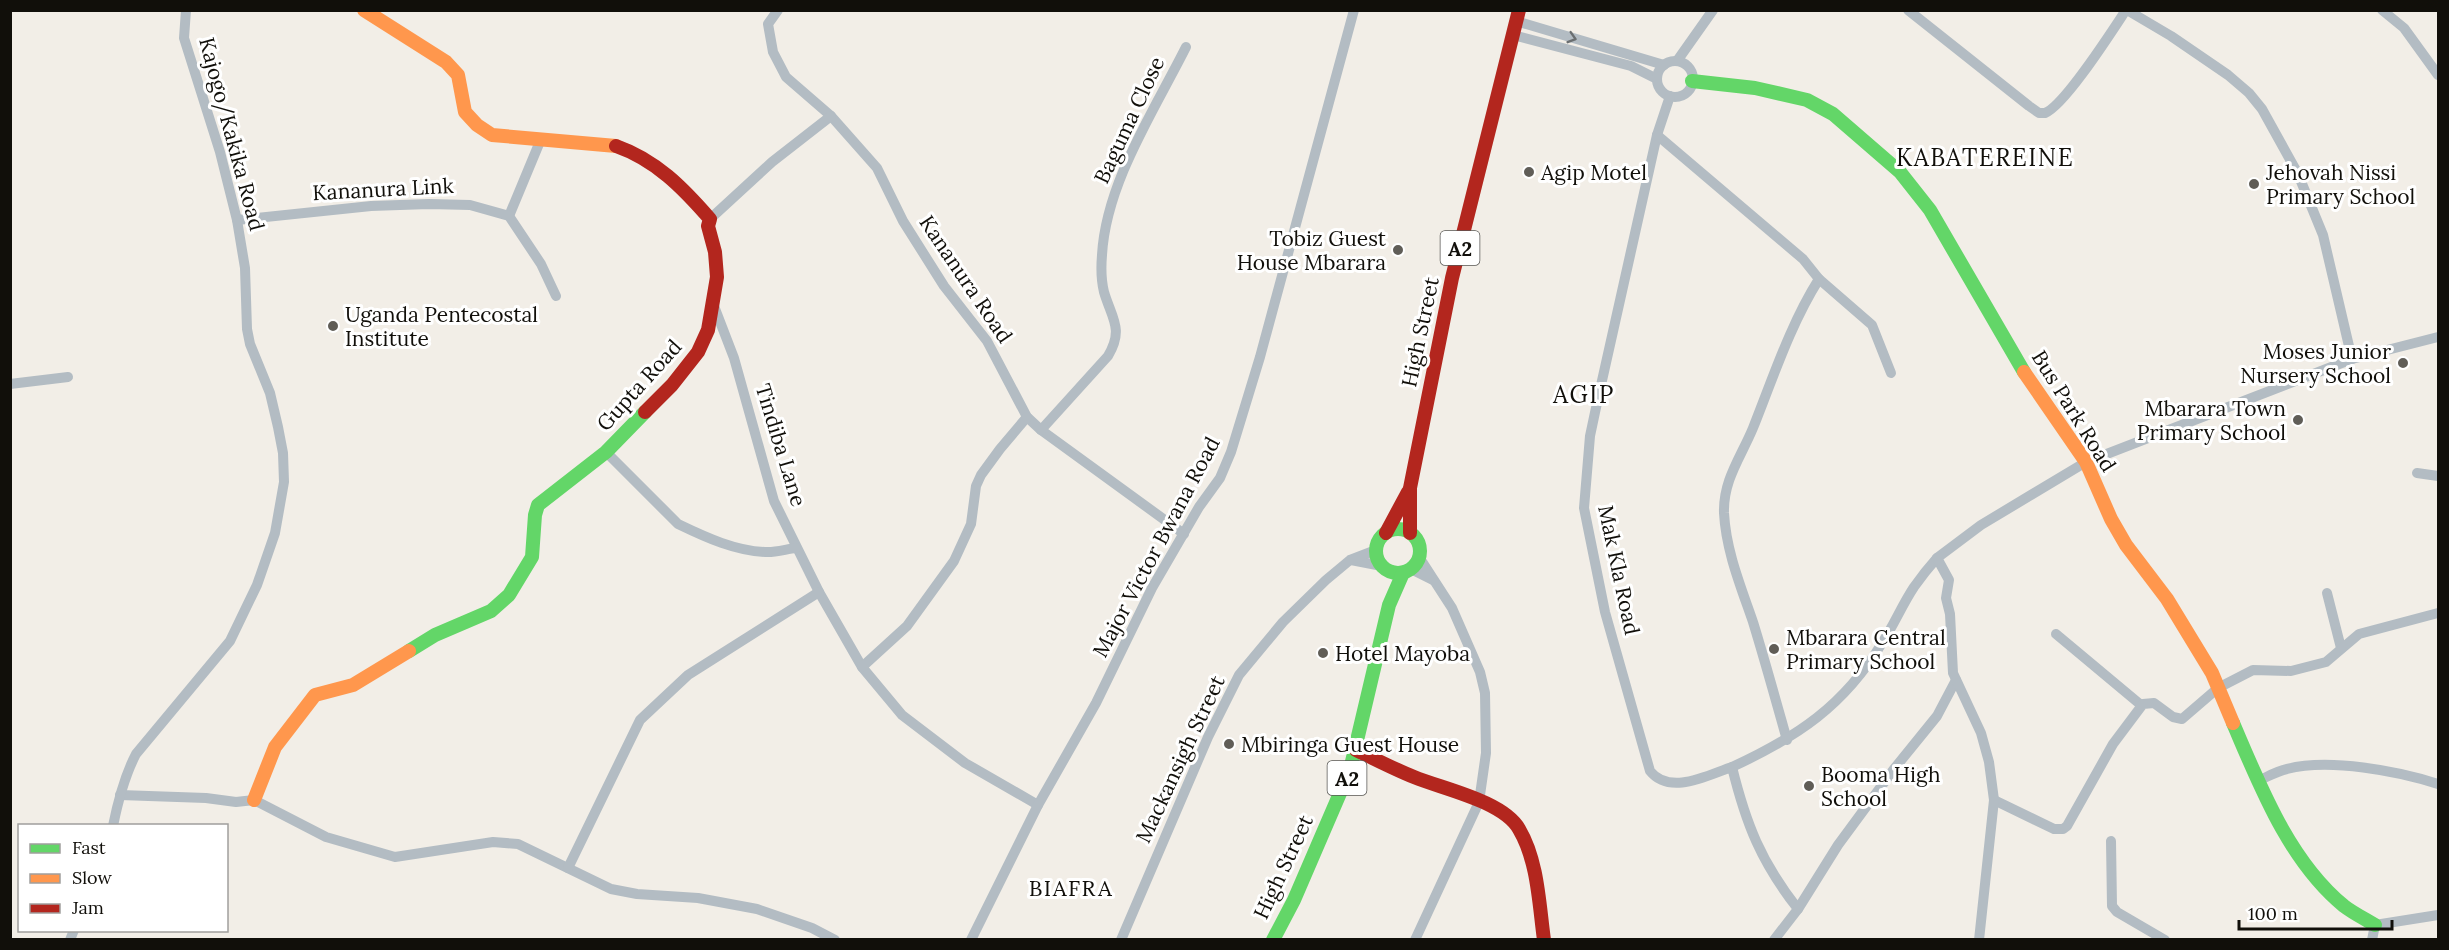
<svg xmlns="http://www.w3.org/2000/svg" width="2449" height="950" viewBox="0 0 2449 950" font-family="Lora,serif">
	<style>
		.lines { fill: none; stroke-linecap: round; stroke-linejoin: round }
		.street { stroke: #b3bcc3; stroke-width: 10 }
		.fast { stroke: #63d668; stroke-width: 14 }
		.slow { stroke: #ff974d; stroke-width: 14 }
		.jam { stroke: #b3261e; stroke-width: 14 }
		.oneway { stroke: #6a6e70 }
		.poi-dot { fill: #605d57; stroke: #fff; stroke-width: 2 }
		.labels { text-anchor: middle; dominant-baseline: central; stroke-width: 6; stroke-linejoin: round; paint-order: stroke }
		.shield { fill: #fff; stroke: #585754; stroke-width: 1.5 }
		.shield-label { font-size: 20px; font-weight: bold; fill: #110f0a }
		.street-label { font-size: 21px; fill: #110f0a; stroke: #fff }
		.poi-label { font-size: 21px; fill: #110f0a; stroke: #fff; text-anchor: start }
		.neighbourhood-label { font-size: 22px; letter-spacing: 1.5px; fill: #110f0a; stroke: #fff }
		.quarter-label { font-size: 24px; letter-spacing: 1.5px; fill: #110f0a; stroke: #fff }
	</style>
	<rect width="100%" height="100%" fill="#f2eee7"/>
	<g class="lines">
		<g class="street">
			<path d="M778 10 768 24 773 52 786 77 831 116 877 168 903 221 944 286 987 341 1027 417 1041 430 1184 534"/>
			<path d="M1908 10 2029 106 2039 113H2045C2065 105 2112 31 2126 10"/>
			<path d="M2127 10 2171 36 2228 75 2249 93 2262 109 2298 174 2323 235 2352 359"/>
			<path d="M2382 10 2404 28 2438 75"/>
			<path d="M1516 21 1664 65"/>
			<path d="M1513 35 1631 66 1657 79"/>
			<path d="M1677 61 1713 10"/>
			<circle cx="1675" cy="79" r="18"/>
			<path d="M1670 96 1657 135 1597 403 1590 436 1584 508 1605 612 1650 771C1670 796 1708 775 1732 767 1746 824 1761 862 1798 909L1774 940"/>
			<path d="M1657 135 1803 259 1819 279C1790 325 1773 378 1753 428 1741 457 1723 480 1724 513 1726 551 1741 587 1753 622 1765 661 1776 701 1787 740"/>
			<path d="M509 216 541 139"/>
			<path d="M710 219 772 162 831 116"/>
			<path d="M237 220 371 206 429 204 470 205 509 216 541 264 556 296"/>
			<path d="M1819 279 1872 325 1891 373"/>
			<path d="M714 306 734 358 774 501 819 592 862 667 902 715 965 763 1038 805"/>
			<path d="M10 384 68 377"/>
			<path d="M1041 430 1108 356C1124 329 1112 319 1104 292 1101 280 1101 267 1102 255 1106 183 1154 111 1186 47"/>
			<path d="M606 452 678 524C705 537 737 552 768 552 777 552 787 549 796 548"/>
			<path d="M2417 473 2438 476"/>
			<path d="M1351 560 1382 566"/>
			<path d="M1411 569 1433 580"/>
			<path d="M2327 593 2341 648"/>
			<path d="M2056 634 2141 705"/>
			<path d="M862 667 907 626 954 561 971 524 976 486 981 475 1000 449 1027 417"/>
			<path d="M1732 767C1797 737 1844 706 1882 643 1894 625 1902 605 1914 587 1921 577 1929 567 1937 558"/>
			<path d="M2258 781C2267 777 2277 771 2287 769 2329 758 2398 771 2438 784"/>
			<path d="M120 795 206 798 236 802 254 800 326 837 395 857 493 842 518 844 611 889 637 894 698 898 757 909 812 928 835 940"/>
			<path d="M1994 800 2054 829H2063L2067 826 2113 744 2143 704 2154 703 2173 717 2182 719 2218 688 2253 670 2291 671 2326 662 2359 634 2438 613"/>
			<path d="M113 826C118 801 124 777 136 754L230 641 257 585 275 533 284 482 283 453 278 427 270 393 250 344 247 329 245 268 237 220 220 152 184 38 186 10"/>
			<path d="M2111 841 2112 906 2117 912 2165 940"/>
			<path d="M568 868 640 720 688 675 819 592"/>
			<path d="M1798 909 1838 845 1894 769 1937 716 1956 680"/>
			<path d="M70 940 74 930"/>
			<path d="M971 940 1038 805 1096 703 1152 588 1199 507 1220 478 1231 452 1260 357 1354 10"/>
			<path d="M1121 940 1208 737 1239 675 1283 622 1326 580 1350 560 1376 550"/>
			<path d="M1415 940 1479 802 1486 753 1485 693 1480 672 1452 608 1419 557"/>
			<path d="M1979 940 1994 800 1989 762 1981 733 1953 673 1950 614 1946 598 1949 580 1937 558 1981 525 2086 462 2352 359 2438 337"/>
			<path d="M2372 940 2375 925 2438 915"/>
		</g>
		<g class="fast">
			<path d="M1692 81 1755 88 1807 100 1833 114 1900 172 1930 210 2024 372"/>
			<circle cx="1398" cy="551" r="22"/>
			<path d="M409 651 435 635 491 611 509 595 532 557 535 515 538 505 606 452 645 412"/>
			<path d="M2233 723C2260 786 2289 861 2344 906 2353 913 2365 919 2375 925"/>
			<path d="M1273 940 1294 900 1350 770 1389 605 1403 573"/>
		</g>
		<g class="slow">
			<path d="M364 10 446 62 458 75 465 112 477 125 492 135 616 146"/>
			<path d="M2024 372 2086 462 2111 519 2126 545 2167 599 2212 673 2233 723"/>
			<path d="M254 800 275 747 315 695 353 685 409 651"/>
		</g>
		<g class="jam">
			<path d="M616 146C656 160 683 188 710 219L708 226 715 252 717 277 708 330 698 352 672 385 645 412"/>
			<path d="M1386 533 1408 492"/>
			<path d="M1410 533V488L1452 278 1519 10"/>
			<path d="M1356 750C1375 759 1394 769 1414 777 1443 789 1503 801 1519 829 1538 861 1539 904 1544 940"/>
		</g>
	</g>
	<defs><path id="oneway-chevron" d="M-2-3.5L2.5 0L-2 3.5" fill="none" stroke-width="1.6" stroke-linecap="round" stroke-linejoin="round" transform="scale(1.5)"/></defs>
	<use class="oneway" href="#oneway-chevron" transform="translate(1572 38) rotate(17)"/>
	<g class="poi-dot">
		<circle cx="1529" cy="172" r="6"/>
		<circle cx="2254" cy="184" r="6"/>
		<circle cx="1398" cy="250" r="6"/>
		<circle cx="333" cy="326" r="6"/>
		<circle cx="2403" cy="363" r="6"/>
		<circle cx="2298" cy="420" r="6"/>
		<circle cx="1774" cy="649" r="6"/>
		<circle cx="1323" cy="653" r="6"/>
		<circle cx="1229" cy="744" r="6"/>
		<circle cx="1809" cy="786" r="6"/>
	</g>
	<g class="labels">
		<g class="shield">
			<rect x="1440.5" y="231" width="39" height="34" rx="4.5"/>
			<rect x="1327.5" y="761" width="39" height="34" rx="4.5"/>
		</g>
		<g class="shield-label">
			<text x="1460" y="248">A2</text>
			<text x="1347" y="778">A2</text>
		</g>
		<g class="street-label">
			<text transform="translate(1129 120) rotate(-65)">Baguma Close</text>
			<text transform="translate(232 134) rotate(75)">Kajogo/Kakika Road</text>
			<text transform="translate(383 189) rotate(-3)">Kananura Link</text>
			<text transform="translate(966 279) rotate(56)">Kananura Road</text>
			<text transform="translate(1420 332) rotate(-78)">High Street</text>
			<text transform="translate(639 385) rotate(-48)">Gupta Road</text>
			<text transform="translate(2074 411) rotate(58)">Bus Park Road</text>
			<text transform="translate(781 445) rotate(73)">Tindiba Lane</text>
			<text transform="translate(1156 547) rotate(-62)">Major Victor Bwana Road</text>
			<text transform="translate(1619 570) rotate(78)">Mak Kla Road</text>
			<text transform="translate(1180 759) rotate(-65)">Mackansigh Street</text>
			<text transform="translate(1283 867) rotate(-65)">High Street</text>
		</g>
		<g class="poi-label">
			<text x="1541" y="172">Agip Motel</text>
			<text x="2266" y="172">Jehovah Nissi<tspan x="2266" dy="24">Primary School</tspan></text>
			<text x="1386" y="238" text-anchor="end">Tobiz Guest<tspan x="1386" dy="24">House Mbarara</tspan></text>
			<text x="345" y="314">Uganda Pentecostal<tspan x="345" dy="24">Institute</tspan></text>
			<text x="2391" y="351" text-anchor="end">Moses Junior<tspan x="2391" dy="24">Nursery School</tspan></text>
			<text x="2286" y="408" text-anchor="end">Mbarara Town<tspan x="2286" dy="24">Primary School</tspan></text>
			<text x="1786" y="637">Mbarara Central<tspan x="1786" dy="24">Primary School</tspan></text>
			<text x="1335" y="653">Hotel Mayoba</text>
			<text x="1241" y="744">Mbiringa Guest House</text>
			<text x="1821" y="774">Booma High<tspan x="1821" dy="24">School</tspan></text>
		</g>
		<g class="neighbourhood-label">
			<text x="1071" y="888">BIAFRA</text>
		</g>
		<g class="quarter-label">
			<text x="1985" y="157">KABATEREINE</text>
			<text x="1584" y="394">AGIP</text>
		</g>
	</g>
	<rect width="2449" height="950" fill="none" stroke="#110f0a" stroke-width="24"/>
	<rect x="18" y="824" width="210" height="108" fill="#ffffff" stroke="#a09f9d" stroke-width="1.5"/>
	<rect x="30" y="844" width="30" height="9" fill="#63d668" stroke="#a09f9d" stroke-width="1.5"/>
	<text x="72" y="854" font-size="18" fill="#110f0a">Fast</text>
	<rect x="30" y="874" width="30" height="9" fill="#ff974d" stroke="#a09f9d" stroke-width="1.5"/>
	<text x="72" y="884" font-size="18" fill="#110f0a">Slow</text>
	<rect x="30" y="904" width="30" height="9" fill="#b3261e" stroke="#a09f9d" stroke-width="1.5"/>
	<text x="72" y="914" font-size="18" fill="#110f0a">Jam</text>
	<path d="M2239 920v9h153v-9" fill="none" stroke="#110f0a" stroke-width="3"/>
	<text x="2248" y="920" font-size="18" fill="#110f0a" stroke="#ffffff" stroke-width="4.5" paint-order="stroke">100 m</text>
</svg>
